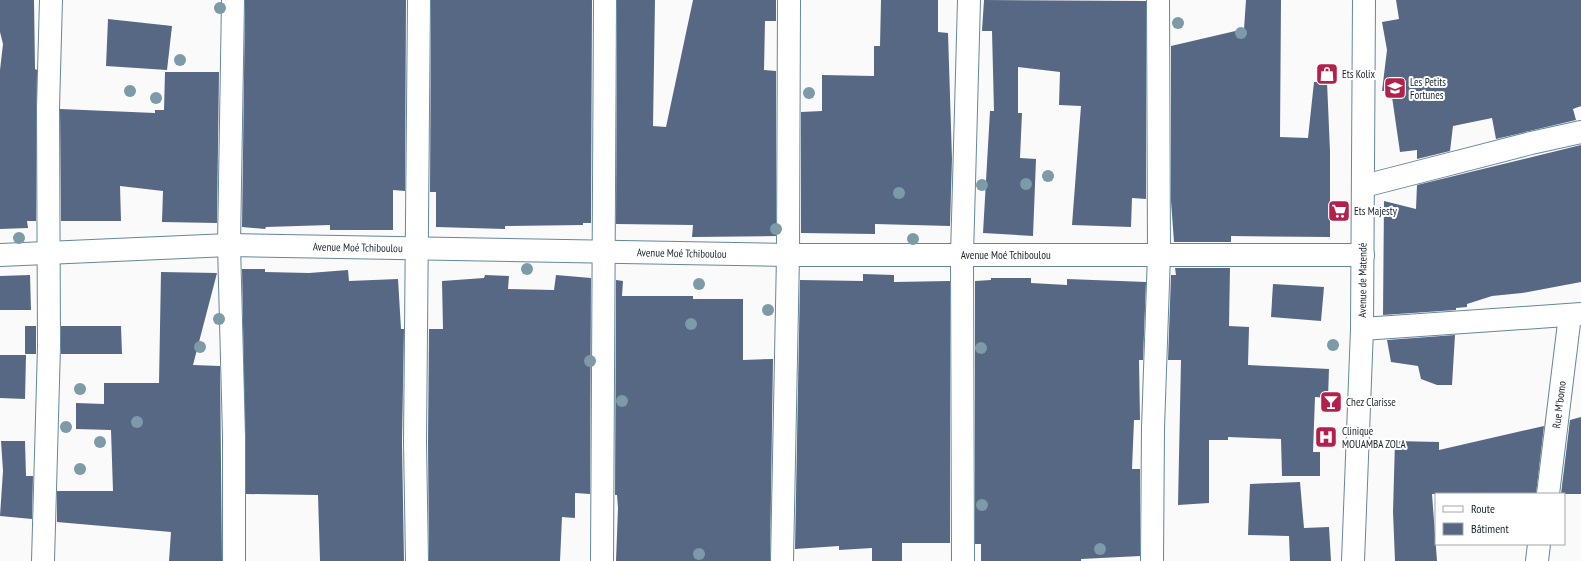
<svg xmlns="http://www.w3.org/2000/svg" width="1581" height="561" viewBox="0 0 1581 561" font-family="'PT Sans Narrow',sans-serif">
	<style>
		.building { fill: #566884 }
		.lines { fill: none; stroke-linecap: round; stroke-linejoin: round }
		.minor-casing { stroke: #63889a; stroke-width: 24 }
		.minor { stroke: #fff; stroke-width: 22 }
		.tree { fill: #7c9aa7 }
		.labels { text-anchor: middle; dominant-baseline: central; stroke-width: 4; stroke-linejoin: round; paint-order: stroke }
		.poi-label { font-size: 11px; fill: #15242b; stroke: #fff; text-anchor: start }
		.street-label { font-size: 11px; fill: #15242b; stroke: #fff }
	</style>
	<rect width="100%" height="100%" fill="#fafafa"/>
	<g class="building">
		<path d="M0 0H34L35 69 37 70 36 221H27L28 228 0 229V70L3 44 0 32Z"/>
		<path d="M245 0H406L405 191 393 190V230H330V225L266 227 265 229 242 227Z"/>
		<path d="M431 0H592L591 223H583V225L505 226V229L436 227V192H430Z"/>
		<path d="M617 0H655L653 126 666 127 693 0H776V21H765L764 70 776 71V236L692 237 693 225 616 224Z"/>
		<path d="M881 0H938V32L948 33 952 159 950 226 875 224V234L801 233V112L822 111V75L874 76V46H880Z"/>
		<path d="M984 0 1146 1V199L1132 198 1131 227 1072 225 1081 106 1059 105 1060 72 1018 67V113H1022L1020 158 1036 159 1033 236 983 233 990 111H994L992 31H982Z"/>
		<path d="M1246 0H1281L1280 137 1308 138 1314 82H1327L1330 151V237L1231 236V242H1174L1171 201V46L1244 29Z"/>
		<path d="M1396 0H1581V106L1573 109 1576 120 1496 139 1492 118 1453 126 1450 151 1417 159V150L1400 152 1391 90 1382 91 1387 50 1382 22 1399 19Z"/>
		<path d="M108 19 172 26 167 70 106 66Z"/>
		<path d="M165 72H219L217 223 162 222 163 191 120 186 121 221H61L60 109 155 113V110H164Z"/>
		<path d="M1581 145V282L1522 293 1492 296 1467 304V307L1456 308V310L1383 315 1384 201 1416 209 1417 185Z"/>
		<path d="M1175 268H1230L1229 326 1249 327 1248 365 1329 369 1328 398 1315 397 1313 452H1320V476H1282L1281 439 1228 437V440H1209V503L1178 505 1181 360H1168L1171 275H1176Z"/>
		<path d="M242 269H265V272L309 273 348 270 349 281 398 279 401 329H404L402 442 404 561H320L318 495 246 494Z"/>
		<path d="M161 272 217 273 193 365 220 366 222 561H169L171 532 57 522V491H113L111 430 76 429V403L104 404V383H159Z"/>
		<path d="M863 274 894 275V282L950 281V543H902V561H872V548L839 550V546L795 549 800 280 863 281Z"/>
		<path d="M30 275 31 310H0V276Z"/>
		<path d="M485 275 509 276 508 289 554 290 556 275 591 278 590 494 575 493V518L562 517 560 561H429L428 442 429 329H443L442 281 484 278Z"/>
		<path d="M991 278H1031V283L1067 285V279L1146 282 1143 360H1139L1140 420H1134L1132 469H1140V556L1081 559V561H981V544H975V281L991 280Z"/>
		<path d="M616 280 623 281 622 296H693V299H743V360L773 359 770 561H616L618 508 617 495H615Z"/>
		<path d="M1273 284 1324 287 1321 321 1271 317Z"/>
		<rect x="25" y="326" width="11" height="28"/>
		<path d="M61 326H121L122 354H61Z"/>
		<path d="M1455 335 1452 385H1437L1421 379 1418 366 1391 362 1387 340Z"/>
		<path d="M0 355H26L25 399 0 398Z"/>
		<path d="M1581 417V494H1561L1570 420Z"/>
		<path d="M1544 426 1536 494H1432L1437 561H1395L1393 512 1395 441 1439 442V450Z"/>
		<path d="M1 441H25L26 476H33L32 519 0 516 3 471Z"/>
		<path d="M1300 482 1304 528 1329 527 1331 561H1290L1289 536 1248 535 1250 484Z"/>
	</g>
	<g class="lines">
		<g class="minor-casing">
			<g id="minor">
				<path d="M233 0 229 245 234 436V561"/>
				<path d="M1364 186 1531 143 1581 132"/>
				<path id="s1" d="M0 255 229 245 788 255H1363"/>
				<path d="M1362 329 1581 314"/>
				<path id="s2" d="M1548 494 1570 315"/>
				<path d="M43 561 49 346 48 108 51 0"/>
				<path d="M417 561 415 442 419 0"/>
				<path d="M602 561 605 0"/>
				<path d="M782 561 788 255 789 0"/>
				<path d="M963 561 962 256 969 0"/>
				<path d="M1152 561 1153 428 1159 254 1158 0"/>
				<path id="s3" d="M1353 561 1362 329 1364 0"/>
				<path d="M1537 561 1539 544"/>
			</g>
		</g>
		<use href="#minor" class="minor"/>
	</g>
	<g class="tree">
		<circle cx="220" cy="8" r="6"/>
		<circle cx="1178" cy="23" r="6"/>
		<circle cx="1241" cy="33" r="6"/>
		<circle cx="180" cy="60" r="6"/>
		<circle cx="130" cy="91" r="6"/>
		<circle cx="809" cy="93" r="6"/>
		<circle cx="156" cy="98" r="6"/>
		<circle cx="1048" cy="176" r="6"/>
		<circle cx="1026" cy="184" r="6"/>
		<circle cx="982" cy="185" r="6"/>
		<circle cx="899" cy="193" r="6"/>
		<circle cx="776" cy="229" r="6"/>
		<circle cx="19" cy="238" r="6"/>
		<circle cx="913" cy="239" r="6"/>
		<circle cx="527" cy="269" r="6"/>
		<circle cx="699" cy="284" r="6"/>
		<circle cx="768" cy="310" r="6"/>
		<circle cx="219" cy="319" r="6"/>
		<circle cx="691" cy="324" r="6"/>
		<circle cx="1333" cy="345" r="6"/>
		<circle cx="200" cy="347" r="6"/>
		<circle cx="981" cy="348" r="6"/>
		<circle cx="590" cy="361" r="6"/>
		<circle cx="80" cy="389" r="6"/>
		<circle cx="622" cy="401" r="6"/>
		<circle cx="137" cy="422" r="6"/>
		<circle cx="66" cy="427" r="6"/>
		<circle cx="100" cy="442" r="6"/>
		<circle cx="80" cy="469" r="6"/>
		<circle cx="982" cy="505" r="6"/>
		<circle cx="1100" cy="549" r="6"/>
		<circle cx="699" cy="554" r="6"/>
	</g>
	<defs>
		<g id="shop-square" transform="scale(1.15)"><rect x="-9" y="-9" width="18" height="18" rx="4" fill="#b2204b" stroke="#fff"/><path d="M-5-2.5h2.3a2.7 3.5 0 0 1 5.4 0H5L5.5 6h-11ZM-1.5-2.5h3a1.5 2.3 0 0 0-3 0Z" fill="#fff"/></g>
		<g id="school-square" transform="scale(1.15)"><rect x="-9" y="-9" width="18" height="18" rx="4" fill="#b2204b" stroke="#fff"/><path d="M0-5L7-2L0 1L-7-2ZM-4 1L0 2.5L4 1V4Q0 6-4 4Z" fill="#fff"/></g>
		<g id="supermarket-square" transform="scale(1.15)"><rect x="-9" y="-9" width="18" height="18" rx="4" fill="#b2204b" stroke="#fff"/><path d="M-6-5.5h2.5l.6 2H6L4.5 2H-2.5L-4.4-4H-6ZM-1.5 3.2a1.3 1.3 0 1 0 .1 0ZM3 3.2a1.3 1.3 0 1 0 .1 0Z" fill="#fff"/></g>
		<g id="bar-square" transform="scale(1.15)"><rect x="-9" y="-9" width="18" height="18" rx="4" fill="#b2204b" stroke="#fff"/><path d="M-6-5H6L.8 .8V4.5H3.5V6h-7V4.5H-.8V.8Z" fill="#fff"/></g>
		<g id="hospital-square" transform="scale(1.15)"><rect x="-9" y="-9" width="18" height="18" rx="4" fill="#b2204b" stroke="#fff"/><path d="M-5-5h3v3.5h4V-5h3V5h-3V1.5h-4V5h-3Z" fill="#fff"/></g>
	</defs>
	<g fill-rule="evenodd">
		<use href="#shop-square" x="1327" y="74"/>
		<use href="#school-square" x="1395" y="88"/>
		<use href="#supermarket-square" x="1339" y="211"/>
		<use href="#bar-square" x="1331" y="402"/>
		<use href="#hospital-square" x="1326" y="437"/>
	</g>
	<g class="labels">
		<g class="poi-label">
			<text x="1342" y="74">Ets Kolix</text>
			<text x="1410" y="82">Les Petits<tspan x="1410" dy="13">Fortunes</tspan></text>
			<text x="1354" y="211">Ets Majesty</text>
			<text x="1346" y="402">Chez Clarisse</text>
			<text x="1342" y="431">Clinique<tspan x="1342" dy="13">MOUAMBA ZOLA</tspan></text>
		</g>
		<g class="street-label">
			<text stroke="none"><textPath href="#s1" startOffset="358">Avenue Moé Tchiboulou</textPath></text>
			<text stroke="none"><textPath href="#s1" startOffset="682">Avenue Moé Tchiboulou</textPath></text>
			<text stroke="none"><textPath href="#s1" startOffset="1006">Avenue Moé Tchiboulou</textPath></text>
			<text stroke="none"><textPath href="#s3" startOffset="281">Avenue de Matendé</textPath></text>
			<text stroke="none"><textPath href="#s2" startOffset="90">Rue M'bomo</textPath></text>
		</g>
	</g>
	<rect x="1435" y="493" width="130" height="52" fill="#ffffff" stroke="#a1a7aa"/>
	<rect x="1443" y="506" width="20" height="6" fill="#ffffff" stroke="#a1a7aa"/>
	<text x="1471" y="513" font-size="12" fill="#15242b">Route</text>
	<rect x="1443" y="523" width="20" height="12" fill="#566884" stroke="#a1a7aa"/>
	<text x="1471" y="533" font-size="12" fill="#15242b">Bâtiment</text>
</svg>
